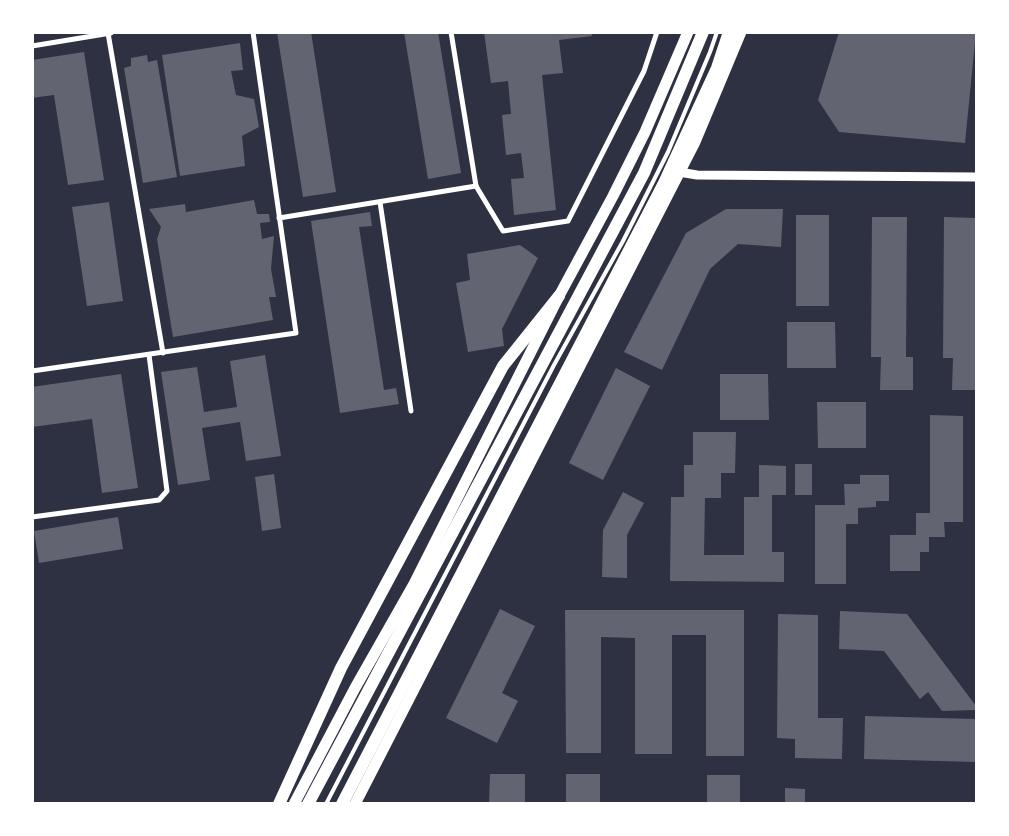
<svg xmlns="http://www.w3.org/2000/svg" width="1009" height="836" viewBox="0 0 1009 836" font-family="'Libre Baskerville',serif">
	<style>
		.building { fill: #626471 }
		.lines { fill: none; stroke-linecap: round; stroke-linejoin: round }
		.service { stroke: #fff; stroke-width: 4 }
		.minor { stroke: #fff; stroke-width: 5 }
		.tertiary { stroke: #fff; stroke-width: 9 }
		.primary { stroke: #fff; stroke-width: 11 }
		.trunk { stroke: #fff; stroke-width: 12 }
	</style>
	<rect width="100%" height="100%" fill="#2d3142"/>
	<g class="building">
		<path d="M277 32H311L336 192 303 197Z"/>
		<path d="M404 32H438L461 173 428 179Z"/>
		<path d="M484 32H591L592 36 559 40 563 73 542 75 556 210 514 215 511 179 524 178 521 153 506 155 502 115 511 114 508 81 491 83Z"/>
		<path d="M839 32H976L965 143 839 132 818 100Z"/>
		<path d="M240 43 243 70 231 71 236 95 254 99 259 127 242 136 245 166 180 176 162 55Z"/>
		<path d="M84 52 104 180 68 185 54 95 32 98V60Z"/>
		<path d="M147 55 148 62 157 60 177 177 143 183 124 68 131 66V58Z"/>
		<path d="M254 200 257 214H269L270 222 260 223 262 239 274 236 271 269 276 297H269L273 320 173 337 157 239 161 227 149 209 185 204 186 212Z"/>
		<path d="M109 202 123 301 87 306 72 207Z"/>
		<path d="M726 209H783L781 247 738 244 710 269 662 370 624 352 686 233Z"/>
		<path d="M370 212 372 226 359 227 384 390 396 388 399 404 340 413 311 221Z"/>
		<rect x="796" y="215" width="33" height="91"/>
		<path d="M872 217H907L906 357H913V390H880L881 357H871Z"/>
		<path d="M944 217 976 218V390H952L953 358H943Z"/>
		<path d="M520 245 538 258 502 329 504 346 468 352 456 283 470 280 467 254Z"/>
		<path d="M787 322H835L836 368H787Z"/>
		<path d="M265 355 281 456 246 461 240 422 202 428 210 480 178 485 161 372 197 367 204 412 237 407 230 361Z"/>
		<path d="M616 368 650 386 603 480 569 463Z"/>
		<path d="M121 374 138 488 102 493 92 419 32 427V387Z"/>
		<path d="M720 374H768L769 420H720Z"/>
		<path d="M817 402H866V448H818Z"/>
		<path d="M930 415 963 416V522H944L945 537H929V552H920V571H890V535H916V513H930Z"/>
		<path d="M693 432H736L735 473H721V498H705L704 555H744V497H759V465L786 466V495H772V552H784V582L670 581 671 497H684V465H693Z"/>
		<rect x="795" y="464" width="17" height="31"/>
		<path d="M274 474 281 528 262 531 255 477Z"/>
		<path d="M860 475H889V501H876V507L858 508V524H846V584H815V505H845L844 484H860Z"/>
		<path d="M623 492 644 503 627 535V578L602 577 603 530Z"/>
		<path d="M118 517 123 549 39 563 34 531Z"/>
		<path d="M500 609 535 626 502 693 518 701 497 743 446 718Z"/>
		<path d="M565 610H744V756H706V635H672V754H635V638L601 637V753H566Z"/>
		<path d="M840 611 907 614 976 706V710L942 711 928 692 920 699 884 651 839 649Z"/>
		<path d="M778 614 818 615V718H843L842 759 795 758V739L777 738Z"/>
		<path d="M865 716 976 719V762L864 759Z"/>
		<path d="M490 774H525V804H489Z"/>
		<rect x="566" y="774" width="34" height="30"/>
		<rect x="707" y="775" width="33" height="29"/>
		<path d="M785 788 805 789V804H785Z"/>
	</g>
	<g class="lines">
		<path class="service" d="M326 804 554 365 623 241 668 152 710 52 717 32"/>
		<g class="minor">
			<path d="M108 33 163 353"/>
			<path d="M32 46 111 33"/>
			<path d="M476 186 503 231 568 221 644 71 657 32"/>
			<path d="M380 202 411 411"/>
			<path d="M279 218 476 186 451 32"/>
			<path d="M32 371 296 333 253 32"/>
			<path d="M32 517 159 500 167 491 149 355"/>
		</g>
		<path class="tertiary" d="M679 172 697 175 976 177"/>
		<g class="primary">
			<path d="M294 804 355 688 414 584 559 296 613 196 645 132 688 32"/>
			<path d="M355 804 695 142 741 32"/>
		</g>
		<g class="trunk">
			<path d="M279 804 341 668 503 366 559 296"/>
			<path d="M308 804 644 173 703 32"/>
			<path d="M342 804 664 183 717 68 729 32"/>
		</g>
	</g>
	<rect width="1009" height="836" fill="none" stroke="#ffffff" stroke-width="68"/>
</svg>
